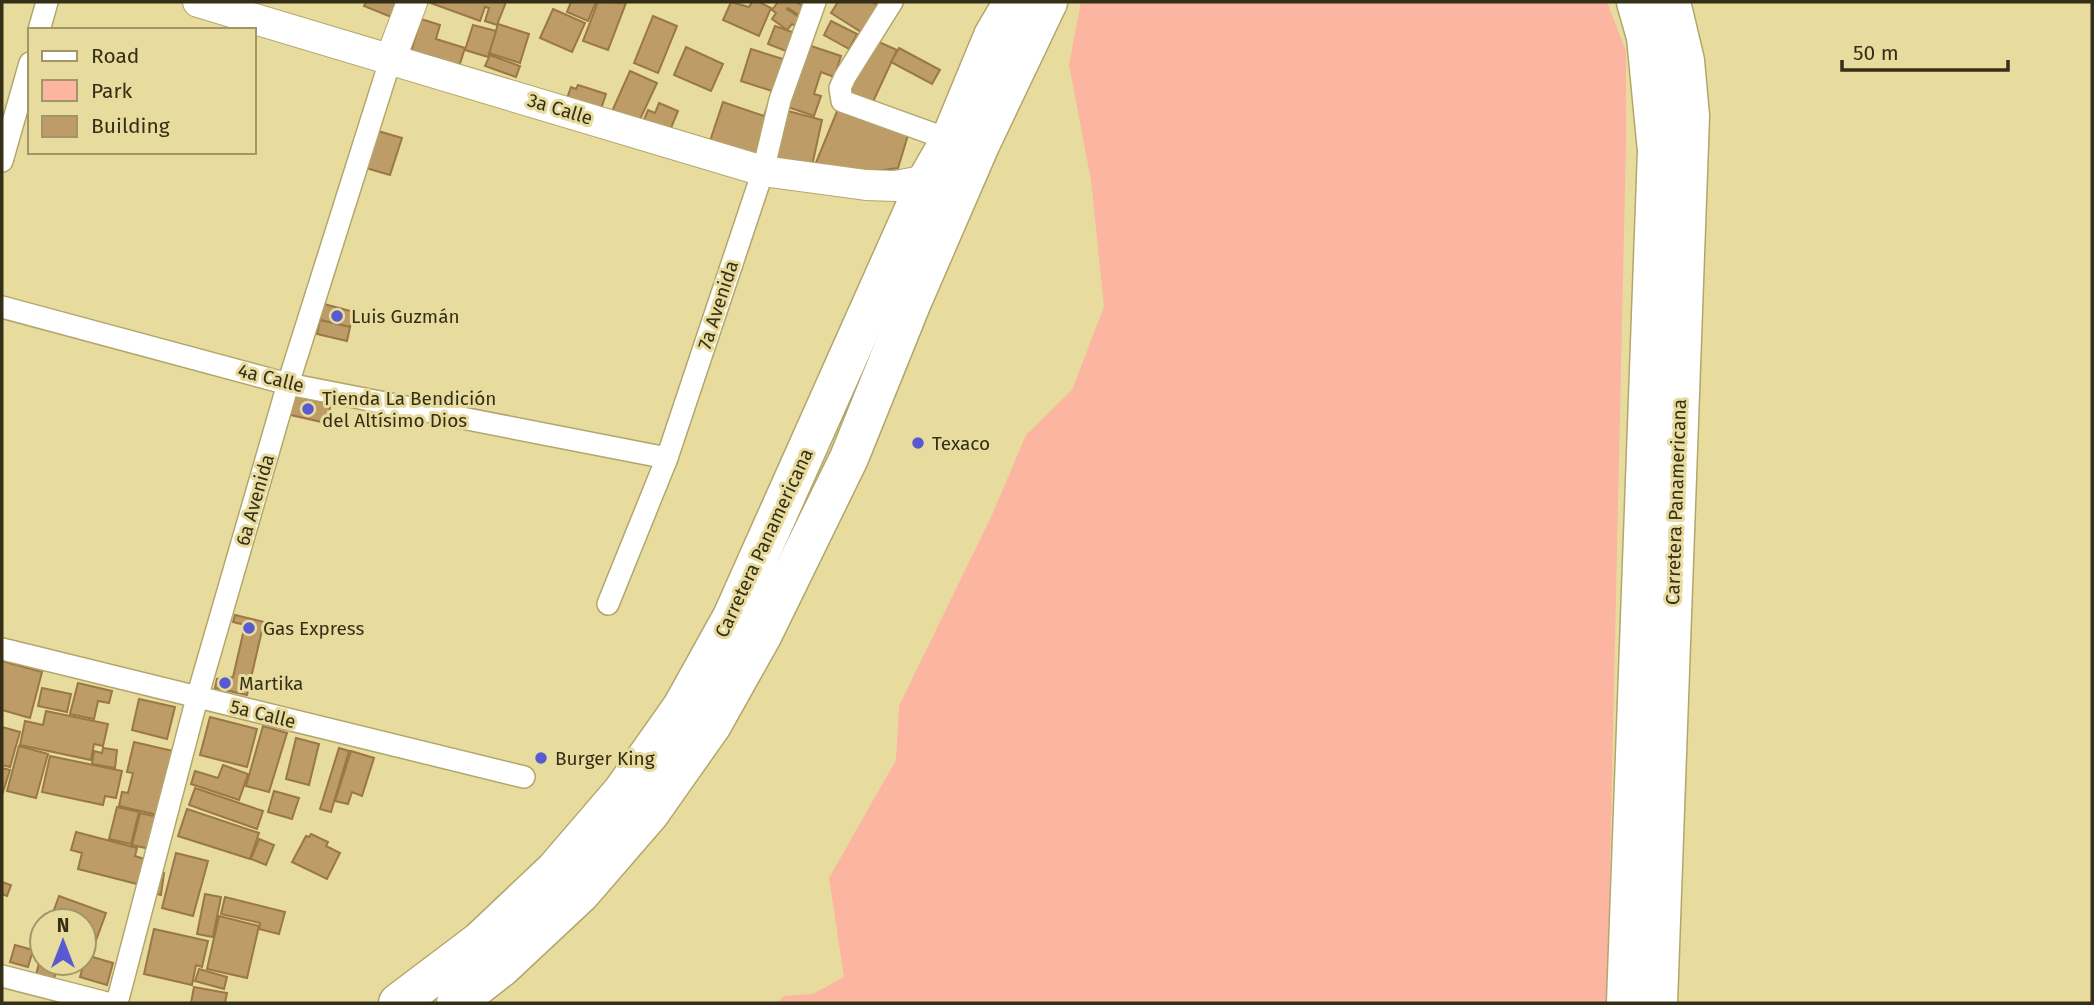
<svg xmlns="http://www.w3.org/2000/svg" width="2094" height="1005" viewBox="0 0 2094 1005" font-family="'Fira Sans',sans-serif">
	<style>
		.green { fill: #fbb5a0 }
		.building { fill: #be9c68; stroke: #997845; stroke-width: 2 }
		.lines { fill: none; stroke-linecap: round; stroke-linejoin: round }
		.street-casing { stroke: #b3a66b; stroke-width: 24 }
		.secondary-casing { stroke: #b3a66b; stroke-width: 32 }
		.highway-casing { stroke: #b3a66b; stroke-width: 41 }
		.street { stroke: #fff; stroke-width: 21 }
		.secondary { stroke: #fff; stroke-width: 30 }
		.highway { stroke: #fff; stroke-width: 38 }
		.poi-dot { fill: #575ad1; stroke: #e8db9e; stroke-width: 2.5 }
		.labels { text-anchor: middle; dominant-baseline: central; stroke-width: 6; stroke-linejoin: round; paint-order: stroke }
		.street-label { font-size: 19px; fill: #342f16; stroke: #e8db9e }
		.poi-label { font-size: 19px; fill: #342f16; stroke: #e8db9e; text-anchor: start }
	</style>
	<rect width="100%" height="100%" fill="#e8db9e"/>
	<path class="green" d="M1081 2H1607L1626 51V141L1607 1003H777L784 996 813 994 844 977 829 878 896 760 899 706 992 515 1026 435 1072 390 1104 307 1091 180 1069 65Z"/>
	<g class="building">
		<path d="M366 2H409L401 21 364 6Z"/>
		<path d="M428 2H506L497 25 485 21 489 8 485 7 480 21Z"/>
		<path d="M571 2H596L588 21 567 12Z"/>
		<path d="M598 2 626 3 608 50 583 41Z"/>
		<path d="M731 2 749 7 752 2H759L771 8 759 36 723 20Z"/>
		<path d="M778 2H797L810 11 805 19 788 8 787 9 805 21 800 29 792 24 787 30 772 19 776 13 772 10Z"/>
		<path d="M838 2H872L882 8 866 35 831 13Z"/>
		<path d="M553 9 585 23 572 52 540 38Z"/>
		<path d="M653 16 677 26 658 73 634 63Z"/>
		<path d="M421 19 440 25 436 39 465 48 456 76 408 61Z"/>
		<path d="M831 21 857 34 849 49 824 35Z"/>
		<path d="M498 24 529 34 520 63 489 53Z"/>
		<path d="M473 25 496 31 488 57 465 50Z"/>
		<path d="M775 26 798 34 791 53 768 44Z"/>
		<path d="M872 39 897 50 872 104 847 92Z"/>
		<path d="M805 44 841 56 834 77 821 72 814 94 821 96 814 116 785 106Z"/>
		<path d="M686 47 723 64 711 91 674 75Z"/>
		<path d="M899 48 940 70 932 84 891 62Z"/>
		<path d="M751 49 789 61 778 93 741 81Z"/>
		<path d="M490 55 520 66 516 77 485 66Z"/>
		<path d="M630 71 657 83 635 130 609 118Z"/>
		<path d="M578 85 606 94 599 115 565 104 571 87 576 89Z"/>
		<path d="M772 93 757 166 707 150 723 102 764 116Z"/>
		<path d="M659 103 678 111 666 140 640 129 648 110 655 113Z"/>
		<path d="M838 109 909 132 898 168 853 174 815 165Z"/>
		<path d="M788 111 822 120 810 175 774 166Z"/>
		<path d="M378 131 402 138 390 175 366 168Z"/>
		<path d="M324 304 354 312 350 327 320 320Z"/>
		<path d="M320 320 350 327 347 341 317 334Z"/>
		<path d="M291 395 331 404 326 423 286 414Z"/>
		<path d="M235 615 264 622 247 695 215 688 217 679 233 677 245 625 233 622Z"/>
		<path d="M2 661 42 672 30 718 2 710Z"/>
		<path d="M78 683 112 691 109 703 98 701 94 719 70 714Z"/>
		<path d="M42 688 71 694 67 712 38 706Z"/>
		<path d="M139 699 175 707 167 739 132 730Z"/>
		<path d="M46 711 108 724 103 746 94 744 91 760 20 745 25 721 43 725Z"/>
		<path d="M210 717 257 729 247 767 200 755Z"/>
		<path d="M263 726 287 733 269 792 246 786Z"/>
		<path d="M2 727 20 732 10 767 2 765Z"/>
		<path d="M296 738 319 744 309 785 286 779Z"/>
		<path d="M134 742 173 751 158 815 119 806 122 792 128 793 133 773 127 772Z"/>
		<path d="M19 746 48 754 36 798 7 791Z"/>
		<path d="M103 748 117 750 115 768 92 764 94 751 102 753Z"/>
		<path d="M339 748 349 751 331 812 320 809Z"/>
		<path d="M351 751 374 758 362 796 352 792 348 804 335 801Z"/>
		<path d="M50 756 122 771 116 798 105 796 103 805 42 792Z"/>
		<path d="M223 765 248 774 239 800 191 784 195 771 218 778Z"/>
		<path d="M2 768 10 770 2 795Z"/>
		<path d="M195 788 263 811 257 829 189 805Z"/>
		<path d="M274 791 299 798 292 819 268 812Z"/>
		<path d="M117 807 139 812 131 844 109 839Z"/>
		<path d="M187 809 259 833 250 859 178 836Z"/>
		<path d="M140 813 158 817 150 849 132 845Z"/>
		<path d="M76 832 137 848 135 856 144 859 137 884 78 869 82 853 71 850Z"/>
		<path d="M311 834 328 842 326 846 340 853 327 879 292 862 306 836 309 837Z"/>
		<path d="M259 839 274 845 266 865 251 859Z"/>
		<path d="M176 853 208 861 193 916 162 908Z"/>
		<path d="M161 872 164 873 161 895 157 894Z"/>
		<path d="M2 882 11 885 7 896 2 894Z"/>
		<path d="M205 894 221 897 213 937 197 934Z"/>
		<path d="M59 896 106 913 95 943 84 939V921H50Z"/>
		<path d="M225 897 285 912 279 934 259 929 260 923 221 914Z"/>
		<path d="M219 916 259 926 247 978 207 969Z"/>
		<path d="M154 929 208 941 202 967 196 965 192 985 144 974Z"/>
		<path d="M15 945 33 950 28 967 10 962Z"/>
		<path d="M42 951V963H58L54 979 36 975Z"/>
		<path d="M86 955 113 963 107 985 80 977Z"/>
		<path d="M199 969 227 977 224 989 195 981Z"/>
		<path d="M194 987 227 993 225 1003H191Z"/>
	</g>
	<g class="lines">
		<g class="street-casing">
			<g id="street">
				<path d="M892 2 845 77 840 88 842 101 950 140"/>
				<path d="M39 30 47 2"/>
				<path d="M2 161 30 63"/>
				<path d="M2 307 288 384 667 458"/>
				<path d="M608 604 667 458 763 171 780 100 815 2"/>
				<path d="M2 649 524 777"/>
				<path d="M2 976 107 1003"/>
				<path d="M117 1003 197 698 288 384 391 58"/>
			</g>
		</g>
		<g class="secondary-casing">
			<g id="secondary">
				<path d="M198 2 763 171 866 185 896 186 927 180"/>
				<path d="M391 58 412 2"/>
			</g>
		</g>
		<g class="highway-casing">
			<g id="highway">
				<path d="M398 1003 480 941 555 870 622 792 682 707 732 617 927 180 950 140 993 36 1013 2"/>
				<path d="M456 1003 502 967 580 894 650 813 712 725 763 634 849 458 912 302 980 145 1048 2"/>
				<path d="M1626 1003 1657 151 1646 37 1636 2"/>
				<path d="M1658 1003 1690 116 1685 61 1671 2"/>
			</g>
		</g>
		<use href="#street" class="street"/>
		<use href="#secondary" class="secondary"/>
		<use href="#highway" class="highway"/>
	</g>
	<g class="poi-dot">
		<circle cx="337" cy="316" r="7"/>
		<circle cx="308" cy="409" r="7"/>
		<circle cx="918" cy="443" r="7"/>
		<circle cx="249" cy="628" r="7"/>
		<circle cx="225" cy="683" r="7"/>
		<circle cx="541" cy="758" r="7"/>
	</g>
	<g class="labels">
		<g class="street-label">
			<text transform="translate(560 109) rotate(17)">3a Calle</text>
			<text transform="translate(718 305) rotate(-72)">7a Avenida</text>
			<text transform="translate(271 378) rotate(14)">4a Calle</text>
			<text transform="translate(255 500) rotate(-74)">6a Avenida</text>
			<text transform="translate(1676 502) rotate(-88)">Carretera Panamericana</text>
			<text transform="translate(764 543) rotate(-65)">Carretera Panamericana</text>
			<text transform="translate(263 714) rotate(14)">5a Calle</text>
		</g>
		<g class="poi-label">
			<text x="351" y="316">Luis Guzmán</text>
			<text x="322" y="398">Tienda La Bendición<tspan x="322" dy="22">del Altísimo Dios</tspan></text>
			<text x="932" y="443">Texaco</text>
			<text x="263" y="628">Gas Express</text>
			<text x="239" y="683">Martika</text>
			<text x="555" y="758">Burger King</text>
		</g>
	</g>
	<rect width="2094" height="1005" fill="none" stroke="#342f16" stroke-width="7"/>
	<rect x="28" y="28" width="228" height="126" fill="#e8db9e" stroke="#a09668" stroke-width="2"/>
	<rect x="42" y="51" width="35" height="10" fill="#ffffff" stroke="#a09668" stroke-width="2"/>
	<text x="91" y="63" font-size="21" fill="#342f16">Road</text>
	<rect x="42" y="80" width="35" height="21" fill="#fbb5a0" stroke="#a09668" stroke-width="2"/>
	<text x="91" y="98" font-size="21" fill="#342f16">Park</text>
	<rect x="42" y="116" width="35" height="21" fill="#be9c68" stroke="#a09668" stroke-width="2"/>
	<text x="91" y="133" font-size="21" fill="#342f16">Building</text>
	<g transform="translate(63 942)"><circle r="33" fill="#e8db9e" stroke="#a09668" stroke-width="2"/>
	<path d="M0-5L12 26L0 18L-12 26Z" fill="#575ad1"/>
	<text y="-10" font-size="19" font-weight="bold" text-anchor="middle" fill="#342f16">N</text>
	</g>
	<path d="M1842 60v10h166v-10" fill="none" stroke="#342f16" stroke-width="3.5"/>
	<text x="1853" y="60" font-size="21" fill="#342f16" stroke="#e8db9e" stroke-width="5" paint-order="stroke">50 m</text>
</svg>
